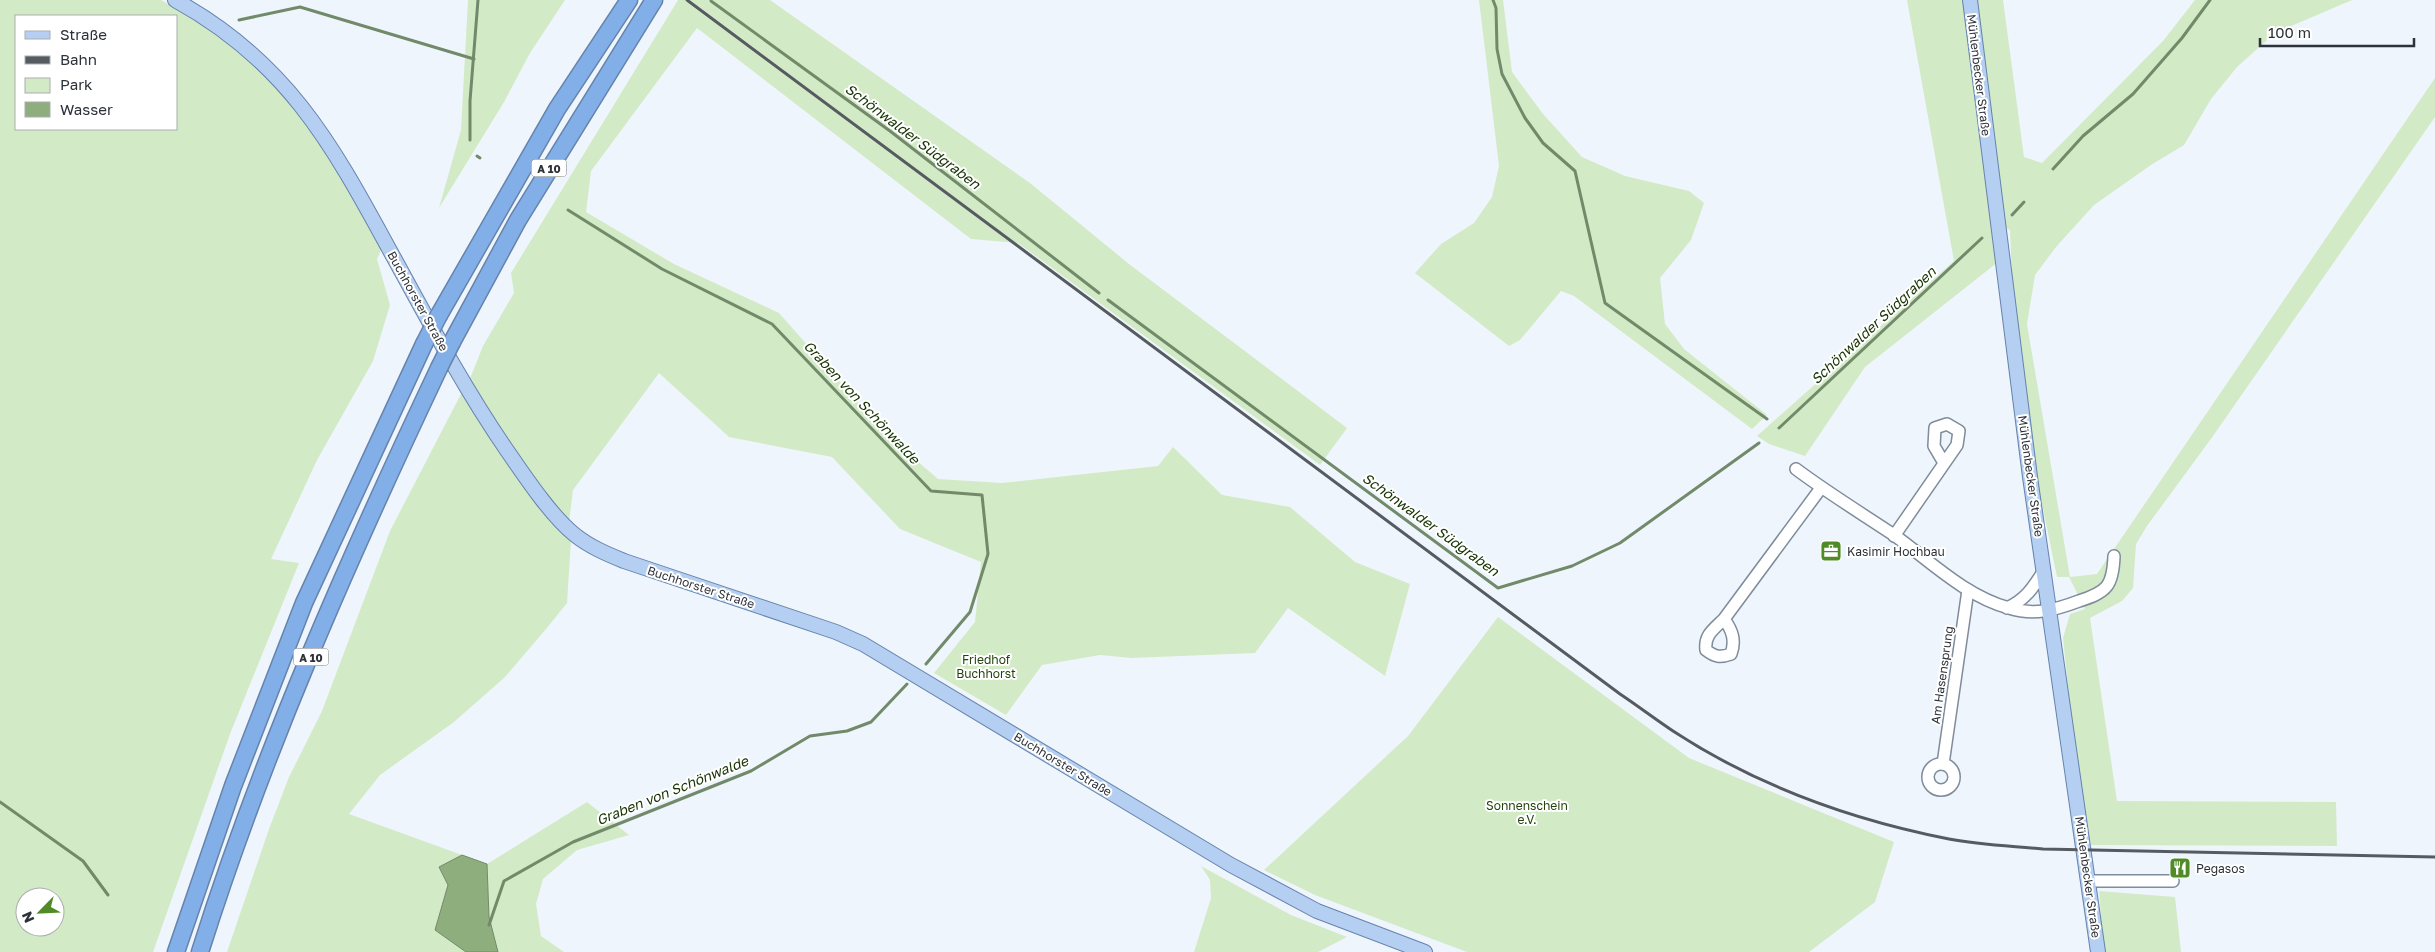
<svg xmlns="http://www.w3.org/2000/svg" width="2435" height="952" viewBox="0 0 2435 952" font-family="'Golos Text',sans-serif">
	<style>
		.green { fill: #d3eac7; fill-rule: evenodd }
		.water { fill: #8eaf7d; stroke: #718a69 }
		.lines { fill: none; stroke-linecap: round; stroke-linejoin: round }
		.stream { stroke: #718a69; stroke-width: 3 }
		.minor-casing { stroke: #7f8c9c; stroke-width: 14 }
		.major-casing { stroke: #6583ab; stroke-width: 16 }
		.highway-casing { stroke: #6583ab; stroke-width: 19 }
		.minor { stroke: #fff; stroke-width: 11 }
		.major { stroke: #b5cff2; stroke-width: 14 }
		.highway { stroke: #83afe9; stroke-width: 16 }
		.rail { stroke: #565b62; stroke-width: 3 }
		.highway-bridge-casing { stroke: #6583ab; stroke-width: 19; stroke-linecap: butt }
		.highway-bridge { stroke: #83afe9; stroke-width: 16 }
		.labels { text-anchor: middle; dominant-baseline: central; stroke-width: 4; stroke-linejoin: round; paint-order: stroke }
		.shield { fill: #fff; stroke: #6c7074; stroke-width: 1 }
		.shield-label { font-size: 11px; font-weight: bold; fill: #2d3239 }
		.street-label { font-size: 12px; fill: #2d3239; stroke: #fff }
		.poi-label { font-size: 12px; fill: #2d3239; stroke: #fff; text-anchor: start }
		.park-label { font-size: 12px; fill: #23420d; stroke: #fff }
		.water-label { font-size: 14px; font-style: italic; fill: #153200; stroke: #fff }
	</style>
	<rect width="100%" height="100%" fill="#eff5fc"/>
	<g class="green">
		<path d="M0 0H161L209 28 250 60 288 97 329 153 382 248 377 259 390 305 373 361 317 460 271 559 299 563 230 734 153 952H0ZM16 16H176V129H16ZM25 897H55V927H25Z"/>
		<path d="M468 0H565L530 53 504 102 439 208 461 130Z"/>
		<path d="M678 0H770L1030 183 1129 264 1347 428 1320 465 1018 243 971 239 697 28 591 171 586 212 674 264 779 313 887 435 938 479 1002 483 1158 466 1173 447 1222 495 1290 507 1355 562 1410 584 1385 676 1288 608 1255 653 1132 658 1100 655 1042 665 1006 715 934 673 975 622 981 562 900 529 832 457 729 437 659 373 573 490 569 522 533 477 469 381 483 346 514 293 511 273Z"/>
		<path d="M1479 0H1503L1512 72 1543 114 1582 157 1625 176 1689 191 1704 203 1691 240 1660 278 1665 324 1684 349 1767 415 1752 429 1574 296 1561 291 1520 340 1509 346 1415 273 1441 244 1474 223 1492 197 1499 166Z"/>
		<path d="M1907 0H2003L2024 157 2042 163 2163 41 2195 0H2352L2275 33 2237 67 2211 99 2184 145 2151 165 2094 205 2056 247 2035 275 2027 324 2070 577 2097 574 2435 78V117L2213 436 2147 526 2136 544 2133 588 2122 601 2090 618 2117 801 2336 802 2337 846 2091 845 2074 744 2063 638 2070 614 2085 609 2069 577H2057L2034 465 2013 302 2010 230 1994 222 1998 262 1865 367 1805 456 1769 444 1757 436 1954 261Z"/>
		<path d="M462 392C494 445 529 495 571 540L567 603 546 629 505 677 454 722 380 775 349 814 462 855 439 867 448 885 435 929 466 952H227L269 829 289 777 322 711 390 531Z"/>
		<path d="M1498 617 1689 758 1894 842 1875 902 1809 952H1467L1315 895 1264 870 1408 736Z"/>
		<path d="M587 802 629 835 577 850 543 879 536 904 541 936 564 952H498L489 917 487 864Z"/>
		<path d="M1201 866 1291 915 1347 937 1318 952H1194L1211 898 1210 880Z"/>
		<path d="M2099 891 2175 897 2181 952H2104Z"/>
	</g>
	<path class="water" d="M462 855 487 864 489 917 498 952H466L435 930 448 885 439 867Z"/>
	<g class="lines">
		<g class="stream">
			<path d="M1493 0 1496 8 1497 49 1502 74 1525 118 1543 143 1575 171 1605 303 1767 419"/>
			<path d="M711 1 890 131 1099 293"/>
			<path d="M239 20 300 7 474 59"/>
			<path d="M470 140V101L478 0"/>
			<path d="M477 156 480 158"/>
			<path d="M2053 169 2083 136 2133 94 2182 38 2210 0"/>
			<path d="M568 210 662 269 772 324 931 491 982 495 988 554 970 612 926 664"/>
			<path d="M2012 215 2024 202"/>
			<path d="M1108 300 1498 588 1572 566 1620 543 1759 443"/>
			<path d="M1779 428 1982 238"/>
			<path d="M0 802 83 861 108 895"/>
			<path d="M489 925 504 881 573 842 751 771 810 736 847 731 871 722 907 684"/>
		</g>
		<g class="minor-casing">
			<g id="minor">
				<path d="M1796 469C1828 493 1861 513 1894 535 1930 561 1965 596 2009 608 2034 616 2055 610 2079 601 2107 592 2113 586 2114 556"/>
				<path d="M1894 536 1957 445 1959 431 1947 424 1935 428 1934 446 1944 463"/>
				<path d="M2007 608C2025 600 2033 588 2043 572"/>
				<path d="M1724 619C1732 630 1736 640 1731 654 1720 658 1715 657 1706 650 1704 635 1714 629 1724 619L1821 488"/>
				<circle cx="1941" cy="777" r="13"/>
				<path d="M1943 764 1968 590"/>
				<path d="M2088 881H2173"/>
			</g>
		</g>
		<g class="major-casing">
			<g id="major">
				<path d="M175 0C285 60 331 142 388 247 426 316 462 385 506 449 524 475 551 516 575 535 590 547 607 554 624 561L836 632 863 644 1231 865 1317 911 1425 952"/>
				<path d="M1970 0 2030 477 2098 952"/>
			</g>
		</g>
		<g class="highway-casing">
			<g id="highway">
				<path d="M439 315 557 109 629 0"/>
				<path d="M452 342 518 220 654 0"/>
				<path d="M176 952 233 786 304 603 424 344"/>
				<path d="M200 952C263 752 349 558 439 368"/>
			</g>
		</g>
		<use href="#minor" class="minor"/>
		<use href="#major" class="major"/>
		<use href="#highway" class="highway"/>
		<path class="rail" d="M687 0 1620 694C1638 706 1655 719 1673 731 1757 786 1852 820 1949 839 1980 845 2012 846 2043 849L2435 857"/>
		<g class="highway-bridge-casing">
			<g id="highway-bridge">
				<path d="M424 344 439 315"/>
				<path d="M439 368 452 342"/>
			</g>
		</g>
		<use href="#highway-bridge" class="highway-bridge"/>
	</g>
	<defs>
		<g id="office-square" transform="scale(1.125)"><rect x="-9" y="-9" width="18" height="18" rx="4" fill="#518b28" stroke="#fff"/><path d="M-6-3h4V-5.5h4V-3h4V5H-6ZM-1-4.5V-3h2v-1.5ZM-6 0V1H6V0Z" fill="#fff"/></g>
		<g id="restaurant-square" transform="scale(1.125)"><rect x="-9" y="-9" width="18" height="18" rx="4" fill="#518b28" stroke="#fff"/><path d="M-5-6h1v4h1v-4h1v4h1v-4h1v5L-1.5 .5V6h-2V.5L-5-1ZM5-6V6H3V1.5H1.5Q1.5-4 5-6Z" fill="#fff"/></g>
	</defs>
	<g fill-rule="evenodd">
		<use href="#office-square" x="1831" y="551"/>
		<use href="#restaurant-square" x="2180" y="868"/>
	</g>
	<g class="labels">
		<g class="shield">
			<rect x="531.5" y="159.5" width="35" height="17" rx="4"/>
			<rect x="293.5" y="648.5" width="35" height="17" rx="4"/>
		</g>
		<g class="shield-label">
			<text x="549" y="168">A 10</text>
			<text x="311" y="657">A 10</text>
		</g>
		<g class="street-label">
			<text transform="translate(1979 75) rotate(83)">Mühlenbecker Straße</text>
			<text transform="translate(418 301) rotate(61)">Buchhorster Straße</text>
			<text transform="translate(2031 476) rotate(82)">Mühlenbecker Straße</text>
			<text transform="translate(701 587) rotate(18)">Buchhorster Straße</text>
			<text transform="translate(1942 675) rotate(-82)">Am Hasensprung</text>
			<text transform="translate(1063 764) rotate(31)">Buchhorster Straße</text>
			<text transform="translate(2088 877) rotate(82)">Mühlenbecker Straße</text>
		</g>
		<g class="poi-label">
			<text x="1847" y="551">Kasimir Hochbau</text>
			<text x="2196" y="868">Pegasos</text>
		</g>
		<g class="park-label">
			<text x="986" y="659">Friedhof<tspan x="986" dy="14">Buchhorst</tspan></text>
			<text x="1527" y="805">Sonnenschein<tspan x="1527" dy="14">e.V.</tspan></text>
		</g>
		<g class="water-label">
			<text transform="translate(913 136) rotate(37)">Schönwalder Südgraben</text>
			<text transform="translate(1873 325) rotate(-43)">Schönwalder Südgraben</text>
			<text transform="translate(862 402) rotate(47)">Graben von Schönwalde</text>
			<text transform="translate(1431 524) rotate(36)">Schönwalder Südgraben</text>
			<text transform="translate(672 790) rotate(-22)">Graben von Schönwalde</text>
		</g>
	</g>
	<rect x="15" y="15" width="162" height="115" fill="#ffffff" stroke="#abadb0"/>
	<rect x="25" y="31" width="25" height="8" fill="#b5cff2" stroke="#abadb0"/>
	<text x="60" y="40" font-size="15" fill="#2d3239">Straße</text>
	<rect x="25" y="56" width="25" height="8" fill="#565b62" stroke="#abadb0"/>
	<text x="60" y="65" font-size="15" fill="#2d3239">Bahn</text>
	<rect x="25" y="78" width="25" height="15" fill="#d3eac7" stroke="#abadb0"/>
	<text x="60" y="90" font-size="15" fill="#2d3239">Park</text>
	<rect x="25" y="102" width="25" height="15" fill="#8eaf7d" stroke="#abadb0"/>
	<text x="60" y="115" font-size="15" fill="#2d3239">Wasser</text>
	<g transform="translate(40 912) rotate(246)"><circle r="24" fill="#ffffff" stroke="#abadb0"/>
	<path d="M0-4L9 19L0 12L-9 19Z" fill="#518b28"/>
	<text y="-8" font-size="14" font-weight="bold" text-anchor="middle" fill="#2d3239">N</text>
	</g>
	<path d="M2260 38v8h154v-8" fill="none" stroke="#2d3239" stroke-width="2.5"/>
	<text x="2268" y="38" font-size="15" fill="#2d3239" stroke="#ffffff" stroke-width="4" paint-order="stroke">100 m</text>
</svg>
